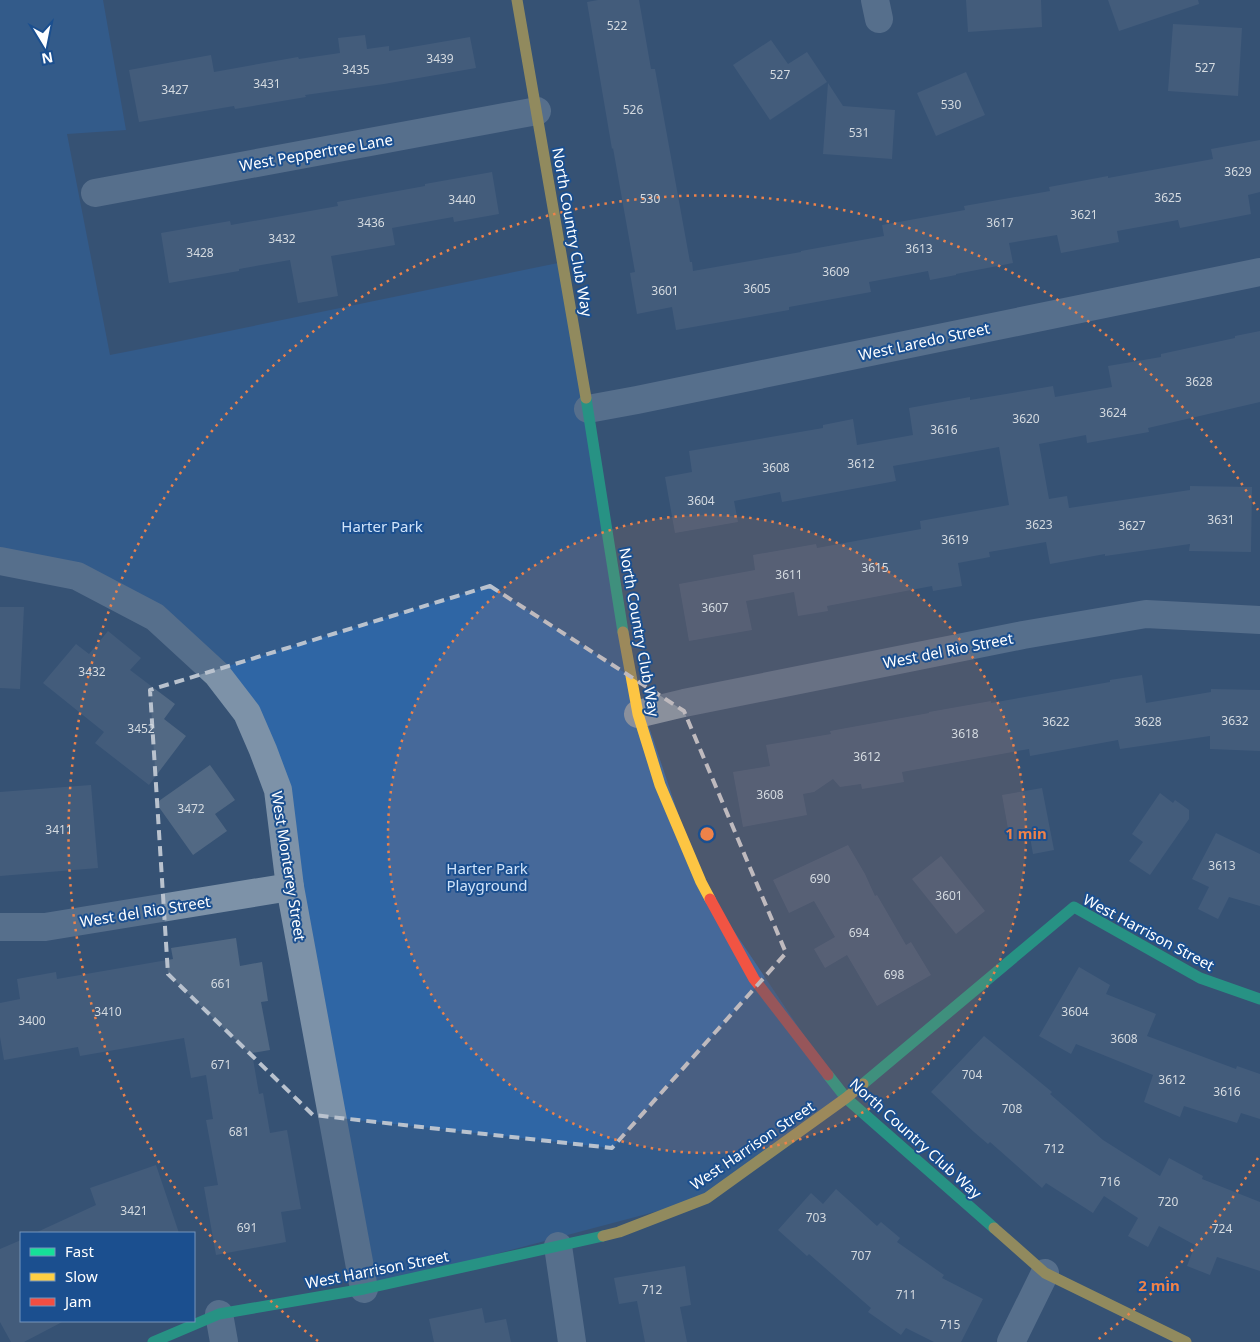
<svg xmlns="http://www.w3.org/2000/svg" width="1260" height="1342" viewBox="0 0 1260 1342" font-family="'Noto Sans',sans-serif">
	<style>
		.green { fill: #2f66a5 }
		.building { fill: #526984 }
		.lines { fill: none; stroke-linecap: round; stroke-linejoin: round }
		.street { stroke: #7d92a8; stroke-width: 28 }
		.fast { stroke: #16e098; stroke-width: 11 }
		.slow { stroke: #ffcf43; stroke-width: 11 }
		.jam { stroke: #f24e42; stroke-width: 11 }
		.marked { fill: none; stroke: #b9c2ce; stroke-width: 4; stroke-dasharray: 10 6; stroke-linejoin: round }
		.ring { fill: none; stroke: #ee8249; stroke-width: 2.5; stroke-dasharray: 2.5 5 }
		.labels { text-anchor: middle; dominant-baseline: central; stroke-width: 4; stroke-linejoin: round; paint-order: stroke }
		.number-label { font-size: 12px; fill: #d4dae0 }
		.street-label { font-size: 15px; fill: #fff; stroke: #1b4f8f }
		.park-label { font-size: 15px; fill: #cfe3fa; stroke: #1b4f8f }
		.centre { fill: #ee8249; stroke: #1b4f8f; stroke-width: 2.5 }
		.ring-label { font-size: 15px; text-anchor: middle; font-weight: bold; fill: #ee8249; stroke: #1b4f8f; stroke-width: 4; stroke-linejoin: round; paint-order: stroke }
	</style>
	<rect width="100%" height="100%" fill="#365274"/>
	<path class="green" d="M0 0H103L126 130 67 134 110 355 166 344 563 262 629 667 701 882 846 1098 707 1198 364 1289 263 750 155 617 0 561Z"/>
	<g class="building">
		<path d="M598 0H639L651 69H655L690 262H692L693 271 801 252V251L884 236 882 225 965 210 964 206 1050 191 1049 187 1108 176V178L1213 159 1211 149 1260 140V192L1248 195 1251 214 1180 228 1178 220 1117 231 1119 242 1061 253 1057 235 1009 243 1013 263 956 274V275L930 280 928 271 869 282 871 292 789 307V310L676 330 672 307 637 314 630 273 635 272 613 148 612 149 587 2Z"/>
		<path d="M966 0H1041L1042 27 968 32Z"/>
		<path d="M1108 0H1198L1199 4 1119 31Z"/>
		<path d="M1173 24 1242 28 1238 96 1168 91Z"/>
		<path d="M365 35 367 49 389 46V51L470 37 476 68 384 84 305 95 306 97 235 109 234 106 139 122 129 70 211 55 214 72 298 57 299 59 340 53 338 38Z"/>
		<path d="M771 40 788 64 807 52 827 82 770 120 733 65Z"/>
		<path d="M966 72 985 115 936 136 917 93Z"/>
		<path d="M828 83 843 106 895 110 892 159 823 154Z"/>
		<path d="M492 172 499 214 454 222 453 217 392 228 395 245 331 256 338 296 298 303 290 260 239 269V271L169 283 161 233 230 221 231 225 338 206 337 202 425 186V184Z"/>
		<path d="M1260 331V402L1148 428 1149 432 1087 443 1086 435 1039 444 1049 499 1067 496 1069 508 1190 490V486L1252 487 1251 552 1189 551 1190 544 1105 556V554L1050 564 1046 542 989 552 990 557 958 563 962 586 933 591 932 586 827 606 828 611 798 616 794 592 746 601 752 630 689 641 679 584 755 570 753 555 816 544 817 548 921 529 920 521 1009 505 999 447 893 466 896 481 782 502 780 492 734 501 738 522 675 533 665 477 692 472 689 451 823 428V425L853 419 857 445 913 435 909 408 970 397V400L1053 386 1055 397 1112 387 1108 366 1161 357V354L1235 338V336Z"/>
		<path d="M0 607H24L20 689 0 688Z"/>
		<path d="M108 631 141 658 130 670 175 704 164 719 186 736 149 785 95 743 104 732 43 683 76 644 89 654Z"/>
		<path d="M1142 675 1146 703 1211 692V689L1260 690V751L1210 749V736L1120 749 1118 740 1030 756 1029 749 902 772 904 782 862 789 861 784 840 787 833 779 814 792 803 794 807 815 743 827 733 772 770 766 766 745 831 734 830 731 929 713V712L991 701V703L1110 682V680Z"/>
		<path d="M210 765 235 800 215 814 227 831 193 855 156 803Z"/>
		<path d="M91 785 98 868 0 876V792Z"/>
		<path d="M1042 788 1054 850 1033 854 1030 837 1010 840 1002 795Z"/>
		<path d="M1160 793 1173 803 1175 800 1189 810V819L1150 875 1129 861 1143 842 1132 834Z"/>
		<path d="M1216 833 1260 854V906L1229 897 1218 919 1198 909 1209 887 1192 879Z"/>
		<path d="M848 845 865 874 875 896 877 895 906 945 911 942 931 975 877 1006 847 955 825 968 814 949 835 937 814 901 789 913 773 880Z"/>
		<path d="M941 856 985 911 956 934 912 879Z"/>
		<path d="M236 938 240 966 262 962 268 1001 261 1002 270 1050 252 1053 259 1094 263 1093 270 1133 287 1130 301 1209 281 1212 286 1242 216 1255 204 1187 218 1185 206 1120 213 1119 206 1075 191 1078 184 1038 80 1056 78 1047 4 1060 0 1037V1003L20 999 17 979 56 972 57 979 173 959 171 948Z"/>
		<path d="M1079 967 1110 985 1106 994 1156 1014 1147 1036 1236 1069 1237 1066 1260 1074V1119L1241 1113 1237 1123 1184 1106 1180 1117 1144 1102 1153 1075 1076 1044 1071 1054 1039 1036Z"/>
		<path d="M984 1036 1052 1092 1050 1094 1103 1140 1160 1176 1169 1158 1203 1176 1202 1179 1260 1202V1271L1217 1257 1210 1275 1187 1266 1195 1245 1159 1226 1148 1247 1128 1236 1138 1218 1104 1196 1093 1213 1046 1183 1042 1188 990 1142 988 1144 974 1132 931 1092Z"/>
		<path d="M156 1165 179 1233H35L96 1205 90 1188Z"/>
		<path d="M836 1189 877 1226 881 1222 900 1238 897 1242 944 1275 942 1278 983 1299 961 1342H934L906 1328 901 1335 868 1312 871 1308 809 1254 807 1256 778 1230 811 1193 823 1204Z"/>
		<path d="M21 1240V1321H64L24 1342H11L0 1322V1249Z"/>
		<path d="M685 1266 691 1305 680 1307 687 1342H645L637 1301 619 1304 614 1278Z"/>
		<path d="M482 1308 485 1323 506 1319 511 1342H434L429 1319Z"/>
	</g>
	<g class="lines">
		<g class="street">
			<path d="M875 0 879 19"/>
			<path d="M95 193 537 111"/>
			<path d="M588 409 637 400 1260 272"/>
			<path d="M0 561 77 576 155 617 217 674 247 713 263 750 278 790 290 887 364 1289"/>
			<path d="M638 714 684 703 1023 635 1146 614 1260 620"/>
			<path d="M0 927H45L290 887"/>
			<path d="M558 1246 572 1342"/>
			<path d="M219 1314 224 1342"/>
			<path d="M1011 1342 1045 1273"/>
		</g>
		<g class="fast">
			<path d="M586 398 623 632"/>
			<path d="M828 1075 846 1098 994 1228"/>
			<path d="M863 1084 1074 907 1200 978 1260 999"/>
			<path d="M153 1342 219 1314 364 1289 603 1236"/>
		</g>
		<g class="slow">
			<path d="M517 0 586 398"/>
			<path d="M623 632 638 714 660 785 701 882 710 899"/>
			<path d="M994 1228 1045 1273 1186 1342"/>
			<path d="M603 1236 619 1232 707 1198 846 1098 863 1084"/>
		</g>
		<path class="jam" d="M710 899 754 979 828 1075"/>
	</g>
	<path d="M0 0H1260V1342H0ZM490 586 684 711 786 953 612 1148 313 1115 168 974 150 690Z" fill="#365274" fill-opacity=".55" fill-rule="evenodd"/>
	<path class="marked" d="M490 586 684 711 786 953 612 1148 313 1115 168 974 150 690Z"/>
	<circle cx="707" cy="834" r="319" fill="#ee8249" fill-opacity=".12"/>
	<g class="ring">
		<circle cx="707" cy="834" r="319"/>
		<path d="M1258 1158A639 639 0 0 1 1096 1341M318 1341A639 639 0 1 1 1258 510"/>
	</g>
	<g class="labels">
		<g class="number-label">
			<text x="617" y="25">522</text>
			<text x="440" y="58">3439</text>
			<text x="1205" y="67">527</text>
			<text x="356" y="69">3435</text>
			<text x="780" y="74">527</text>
			<text x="267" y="83">3431</text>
			<text x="175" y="89">3427</text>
			<text x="951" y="104">530</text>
			<text x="633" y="109">526</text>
			<text x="859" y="132">531</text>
			<text x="1238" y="171">3629</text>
			<text x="1168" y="197">3625</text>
			<text x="650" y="198">530</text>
			<text x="462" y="199">3440</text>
			<text x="1084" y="214">3621</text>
			<text x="371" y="222">3436</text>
			<text x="1000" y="222">3617</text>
			<text x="282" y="238">3432</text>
			<text x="919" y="248">3613</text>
			<text x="200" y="252">3428</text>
			<text x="836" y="271">3609</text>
			<text x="757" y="288">3605</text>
			<text x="665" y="290">3601</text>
			<text x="1199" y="381">3628</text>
			<text x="1113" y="412">3624</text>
			<text x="1026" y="418">3620</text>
			<text x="944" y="429">3616</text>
			<text x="861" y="463">3612</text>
			<text x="776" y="467">3608</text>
			<text x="701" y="500">3604</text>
			<text x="1221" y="519">3631</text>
			<text x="1039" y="524">3623</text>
			<text x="1132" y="525">3627</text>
			<text x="955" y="539">3619</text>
			<text x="875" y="567">3615</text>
			<text x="789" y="574">3611</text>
			<text x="715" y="607">3607</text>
			<text x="92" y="671">3432</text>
			<text x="1235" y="720">3632</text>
			<text x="1056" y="721">3622</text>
			<text x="1148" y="721">3628</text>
			<text x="141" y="728">3452</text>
			<text x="965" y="733">3618</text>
			<text x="867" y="756">3612</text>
			<text x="770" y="794">3608</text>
			<text x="191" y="808">3472</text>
			<text x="59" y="829">3411</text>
			<text x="1222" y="865">3613</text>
			<text x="820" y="878">690</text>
			<text x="949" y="895">3601</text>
			<text x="859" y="932">694</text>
			<text x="894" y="974">698</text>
			<text x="221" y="983">661</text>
			<text x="108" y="1011">3410</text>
			<text x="1075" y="1011">3604</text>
			<text x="32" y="1020">3400</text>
			<text x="1124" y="1038">3608</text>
			<text x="221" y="1064">671</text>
			<text x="972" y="1074">704</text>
			<text x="1172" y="1079">3612</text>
			<text x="1227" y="1091">3616</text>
			<text x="1012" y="1108">708</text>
			<text x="239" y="1131">681</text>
			<text x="1054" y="1148">712</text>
			<text x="1110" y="1181">716</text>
			<text x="1168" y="1201">720</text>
			<text x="134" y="1210">3421</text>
			<text x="816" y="1217">703</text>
			<text x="247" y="1227">691</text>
			<text x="1222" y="1228">724</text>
			<text x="861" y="1255">707</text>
			<text x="652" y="1289">712</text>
			<text x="906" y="1294">711</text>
			<text x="950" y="1324">715</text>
		</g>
		<g class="street-label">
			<text transform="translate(316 152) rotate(-10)">West Peppertree Lane</text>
			<text transform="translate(573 232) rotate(80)">North Country Club Way</text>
			<text transform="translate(924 341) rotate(-12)">West Laredo Street</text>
			<text transform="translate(640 632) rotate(80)">North Country Club Way</text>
			<text transform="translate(948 650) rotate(-11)">West del Rio Street</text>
			<text transform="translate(289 866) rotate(81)">West Monterey Street</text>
			<text transform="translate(145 911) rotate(-9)">West del Rio Street</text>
			<text transform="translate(1149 932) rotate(28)">West Harrison Street</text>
			<text transform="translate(916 1138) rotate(42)">North Country Club Way</text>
			<text transform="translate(752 1145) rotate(-34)">West Harrison Street</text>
			<text transform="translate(377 1269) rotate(-11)">West Harrison Street</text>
		</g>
		<g class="park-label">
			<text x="382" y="526">Harter Park</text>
			<text x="487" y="868">Harter Park<tspan x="487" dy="17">Playground</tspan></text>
		</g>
	</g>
	<circle cx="707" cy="834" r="8" class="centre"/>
	<g class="ring-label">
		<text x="1026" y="839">1 min</text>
		<text x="1159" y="1291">2 min</text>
	</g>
	<rect x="20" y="1232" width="175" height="90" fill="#1b4f8f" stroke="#7695bc"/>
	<rect x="30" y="1248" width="25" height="8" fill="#16e098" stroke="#7695bc"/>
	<text x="65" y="1257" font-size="15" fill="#ffffff">Fast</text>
	<rect x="30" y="1273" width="25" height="8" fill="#ffcf43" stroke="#7695bc"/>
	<text x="65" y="1282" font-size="15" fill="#ffffff">Slow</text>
	<rect x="30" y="1298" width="25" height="8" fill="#f24e42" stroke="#7695bc"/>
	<text x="65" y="1307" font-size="15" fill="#ffffff">Jam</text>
	<g transform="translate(45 45) rotate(170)" stroke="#1b4f8f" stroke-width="4" paint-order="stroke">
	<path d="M0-4L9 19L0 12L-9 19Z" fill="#ffffff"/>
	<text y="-8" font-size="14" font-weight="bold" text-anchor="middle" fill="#ffffff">N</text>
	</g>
</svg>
